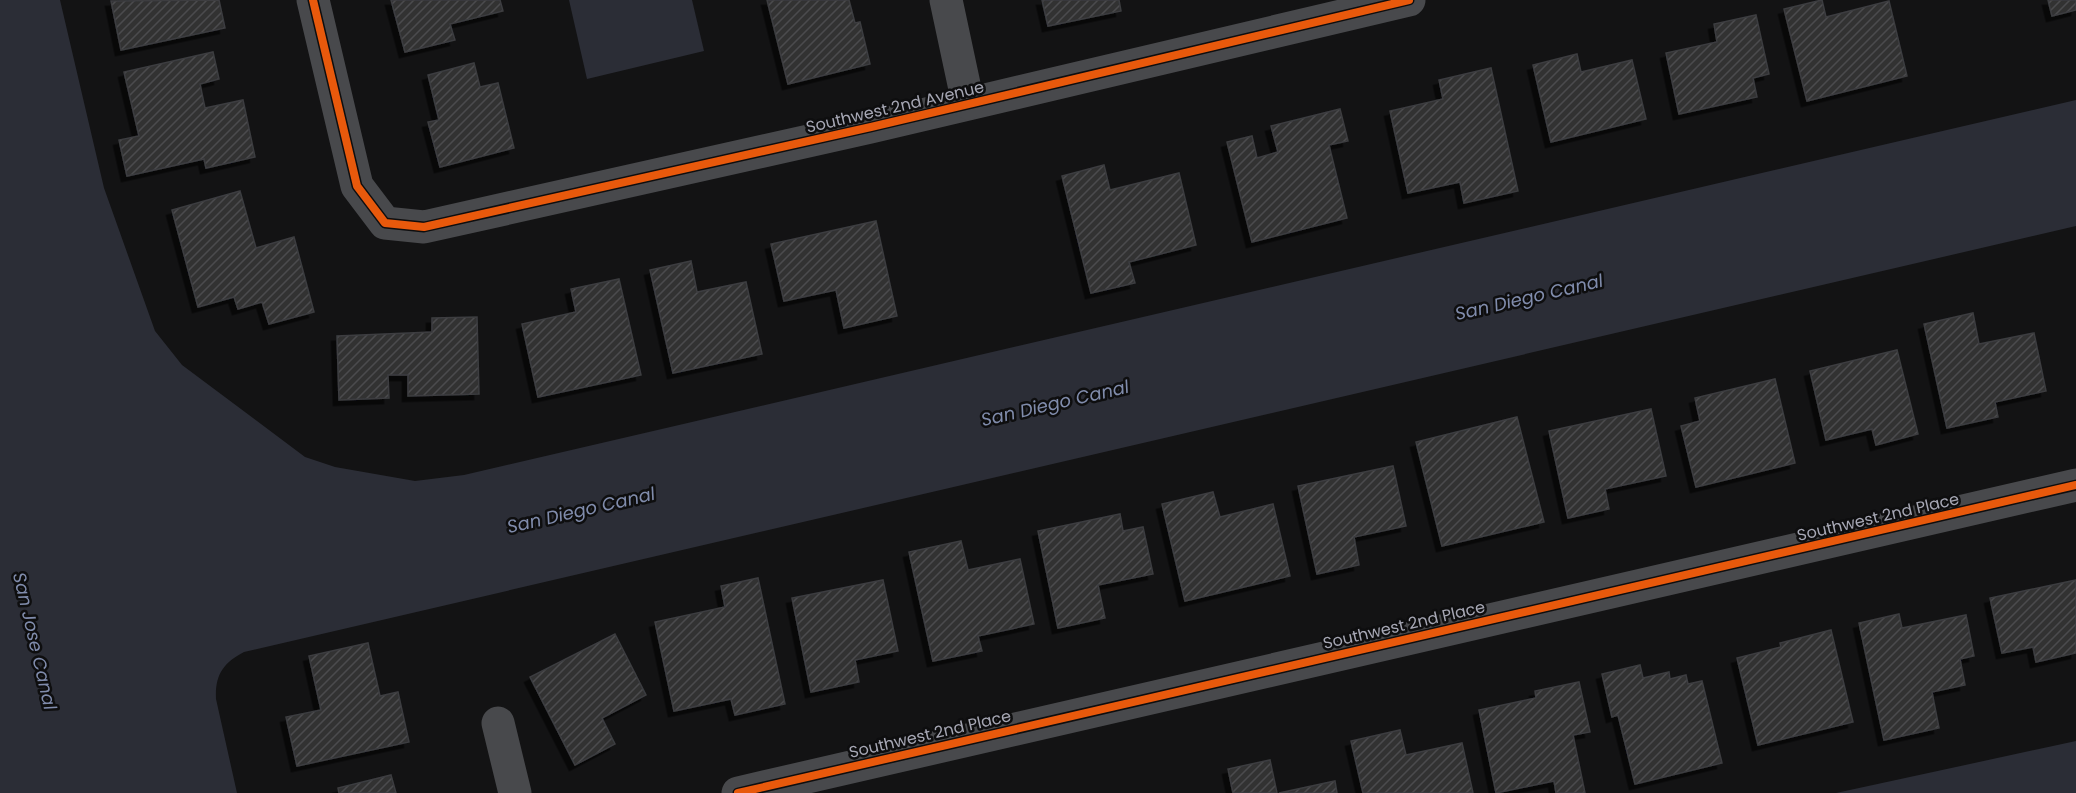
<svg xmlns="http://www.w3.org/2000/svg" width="2076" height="793" viewBox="0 0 2076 793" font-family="Poppins,sans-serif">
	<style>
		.water { fill: #2b2d36 }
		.building { fill: url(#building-hatch); stroke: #3c3d40; stroke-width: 1.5; filter: url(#shadow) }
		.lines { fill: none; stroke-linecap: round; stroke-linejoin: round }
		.minor { stroke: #48494c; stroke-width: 33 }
		.cycleway-casing { stroke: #0e0e0f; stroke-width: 11 }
		.cycleway { stroke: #e8590c; stroke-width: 8 }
		.labels { text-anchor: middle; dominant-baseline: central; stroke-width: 5; stroke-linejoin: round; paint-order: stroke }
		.street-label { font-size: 16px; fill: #a6a7b4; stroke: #0e0e0f }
		.water-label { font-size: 18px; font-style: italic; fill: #808cac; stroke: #0e0e0f }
	</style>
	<defs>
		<pattern id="building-hatch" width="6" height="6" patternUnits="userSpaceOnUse" patternTransform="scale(1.5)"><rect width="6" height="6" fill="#313133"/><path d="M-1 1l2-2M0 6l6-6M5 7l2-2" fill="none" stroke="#4c4c4e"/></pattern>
		<filter id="shadow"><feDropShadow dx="-5.5" dy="5.5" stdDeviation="0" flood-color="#0009"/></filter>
	</defs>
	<rect width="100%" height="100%" fill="#131314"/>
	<g class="water">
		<path d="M0 0H60L104 188 155 331 182 365 305 457 335 467 415 481 464 475 2076 100V226L244 652C223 663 215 675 216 699L237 793H0Z"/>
		<path d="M569 0H692L704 51 587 79Z"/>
		<path d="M2076 741V793H1836Z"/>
	</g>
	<g class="building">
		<path d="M219 0 225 28 121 50 111 1Z"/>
		<path d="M391 0H500L503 11 450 24 455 40 405 52Z"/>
		<path d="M767 0H849L855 23 860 22 870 64 788 84Z"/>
		<path d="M1042 0H1119L1121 11 1048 26Z"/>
		<path d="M1822 0 1826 17 1889 1 1907 76 1807 101 1784 9Z"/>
		<path d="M2048 0H2076V10L2052 16Z"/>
		<path d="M1756 15 1769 74 1753 78 1757 97 1679 114 1666 53 1717 42 1714 24Z"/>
		<path d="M213 52 219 79 200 84 205 108 243 100 255 157 206 168 204 159 127 176 119 140 139 136 124 72Z"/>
		<path d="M1577 54 1581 72 1632 60 1646 119 1551 142 1533 65Z"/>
		<path d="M474 63 480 87 498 83 514 148 440 167 428 122 439 120 428 75Z"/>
		<path d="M1491 68 1518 191 1464 203 1460 182 1408 193 1390 111 1443 99 1439 80Z"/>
		<path d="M1340 109 1348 141 1329 145 1347 218 1252 242 1227 142 1252 136 1257 158 1278 152 1271 126Z"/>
		<path d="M1104 165 1110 190 1179 173 1196 245 1129 262 1135 283 1091 293 1062 176Z"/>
		<path d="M240 191 256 248 294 237 314 312 269 324 262 302 238 309 234 297 198 307 172 210Z"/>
		<path d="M876 221 897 316 844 328 836 290 784 301 771 244Z"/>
		<path d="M691 261 697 292 746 282 762 354 673 373 650 270Z"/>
		<path d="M619 279 641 375 538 397 522 324 576 312 571 289Z"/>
		<path d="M1973 313 1979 344 2034 333 2046 391 1995 402 1998 417 1947 428 1924 324Z"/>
		<path d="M477 317 479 394 408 396V375H388L389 398 339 400 337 336 432 332V318Z"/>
		<path d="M1897 350 1918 434 1876 445 1872 429 1826 440 1810 371Z"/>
		<path d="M1775 379 1795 463 1696 487 1681 426 1700 421 1695 398Z"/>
		<path d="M1651 409 1666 476 1605 489 1609 509 1568 518 1549 431Z"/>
		<path d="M1517 417 1544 522 1442 546 1416 442Z"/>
		<path d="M1393 466 1406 526 1354 537 1359 565 1317 574 1298 486Z"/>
		<path d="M1213 492 1220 517 1273 504 1290 576 1185 601 1162 504Z"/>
		<path d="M1120 514 1123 531 1143 527 1153 574 1098 585 1105 618 1058 628 1038 531Z"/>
		<path d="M961 541 968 570 1020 559 1034 624 978 636 982 651 933 661 909 552Z"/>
		<path d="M758 578 785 704 735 715 731 699 674 711 655 622 725 607 721 586Z"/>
		<path d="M883 580 898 651 855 660 859 682 811 692 792 598Z"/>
		<path d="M2076 580V653L2036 662 2033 647 2002 653 1990 598Z"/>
		<path d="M1899 614 1902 628 1966 615 1974 656 1960 659 1965 685 1932 692 1939 728 1884 740 1859 623Z"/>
		<path d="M1831 630 1853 722 1758 745 1737 658 1781 647 1780 643Z"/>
		<path d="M615 634 646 695 602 718 615 744 575 765 530 677Z"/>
		<path d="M368 643 380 696 398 692 409 742 297 766 286 717 321 710 309 656Z"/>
		<path d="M1640 665 1643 678 1669 672 1670 679 1686 675 1688 684 1702 681 1722 763 1635 784 1618 715 1612 717 1602 674Z"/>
		<path d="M1579 682 1590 732 1573 735 1585 793H1556L1554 781 1496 793 1479 710 1536 698 1535 691Z"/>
		<path d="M1400 730 1406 755 1462 743 1473 793H1363L1351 741Z"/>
		<path d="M1270 760 1277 793H1233L1228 769Z"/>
		<path d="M391 775 396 793H339L338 788Z"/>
		<path d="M1335 781 1337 793H1279Z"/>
	</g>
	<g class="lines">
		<g class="minor">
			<path d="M313 0 357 186 385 223 424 227 871 127 1409 0"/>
			<path d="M946 0 968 103"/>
			<path d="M498 723 515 793"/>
			<path d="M738 793 2076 485"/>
		</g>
		<g class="cycleway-casing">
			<g id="cycleway">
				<path d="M313 0 357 186 385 223 424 227 871 127 1409 0"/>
				<path d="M738 793 2076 485"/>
			</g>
		</g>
		<use href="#cycleway" class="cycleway"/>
	</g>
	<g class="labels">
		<g class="street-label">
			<text transform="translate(895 107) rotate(-13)">Southwest 2nd Avenue</text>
			<text transform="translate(1878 517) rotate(-13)">Southwest 2nd Place</text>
			<text transform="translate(1404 625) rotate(-13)">Southwest 2nd Place</text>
			<text transform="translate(930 734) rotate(-13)">Southwest 2nd Place</text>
		</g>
		<g class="water-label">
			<text transform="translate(1529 297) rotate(-13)">San Diego Canal</text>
			<text transform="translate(1055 403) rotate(-13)">San Diego Canal</text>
			<text transform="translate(581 510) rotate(-13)">San Diego Canal</text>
			<text transform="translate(35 641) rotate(77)">San Jose Canal</text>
		</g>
	</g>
</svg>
